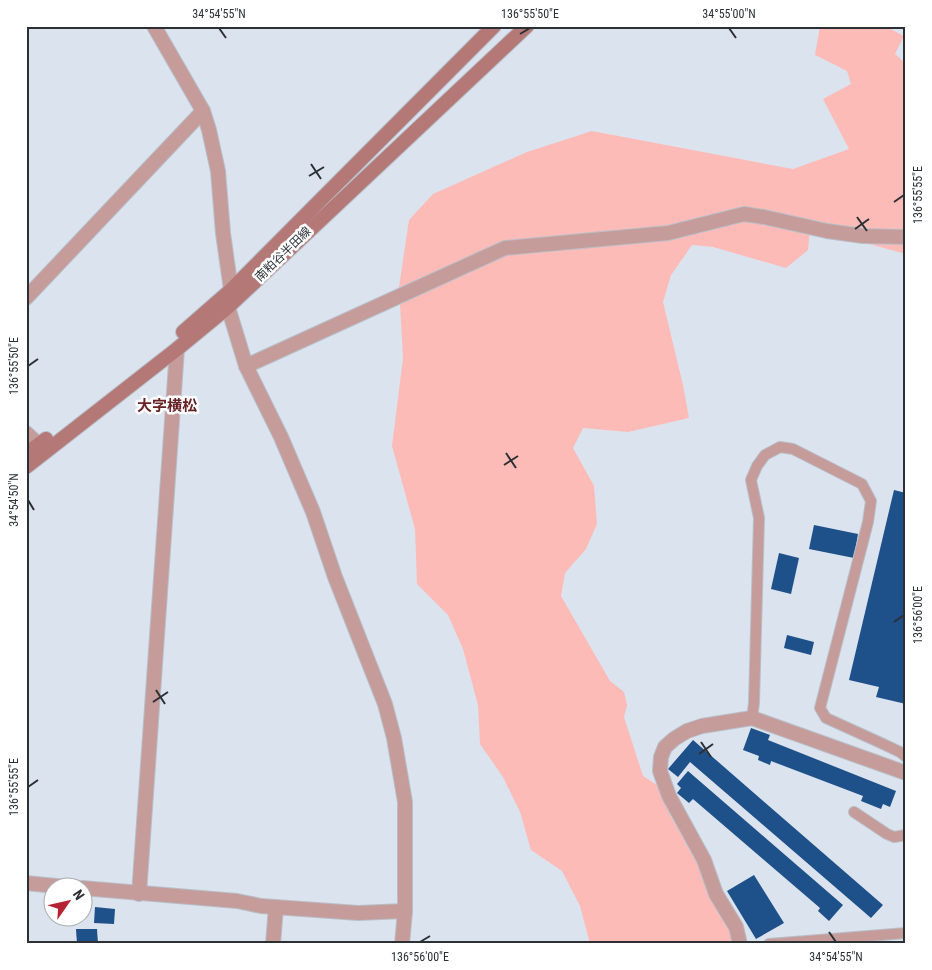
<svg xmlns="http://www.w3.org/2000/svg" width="932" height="970" viewBox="0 0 932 970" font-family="'Roboto Condensed','Noto Sans JP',sans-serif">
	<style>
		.green { fill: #fdbbb8 }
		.building { fill: #1e508a }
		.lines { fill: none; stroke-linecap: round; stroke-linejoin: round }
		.service-casing { stroke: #b8bfc9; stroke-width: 12 }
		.minor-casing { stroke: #b8bfc9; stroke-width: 16 }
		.secondary-casing { stroke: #b8bfc9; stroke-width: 16 }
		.service { stroke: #c59c9a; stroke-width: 10 }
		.minor { stroke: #c59c9a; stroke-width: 14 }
		.secondary { stroke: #b47977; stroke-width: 14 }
		.ticks { fill: none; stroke: #2c3034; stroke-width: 2 }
		.labels { text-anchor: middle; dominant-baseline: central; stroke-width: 5; stroke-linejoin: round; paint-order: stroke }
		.street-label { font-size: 12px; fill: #2c3034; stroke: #fff }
		.quarter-label { font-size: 15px; font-weight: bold; fill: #682225; stroke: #fff }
		.neatline { fill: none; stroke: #2c3034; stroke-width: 2 }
		.ticks-label { font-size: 12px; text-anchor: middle; fill: #2c3034 }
	</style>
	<rect width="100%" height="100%" fill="#dbe3ee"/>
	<path class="green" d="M820 26H885L904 36 895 54 906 64V254L810 228 808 250 786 268 713 247 692 245 671 275 663 302 683 385 689 418 628 432 583 428 573 448 594 486 597 524 586 549 565 573 561 596 610 681 624 692 627 705 624 717 643 776 657 785 670 815 698 865 709 896 729 930 732 944H588L589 940 580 906 562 871 531 850 520 812 503 777 480 744 478 705 463 649 448 615 417 584 415 529 392 446 403 358 399 287 409 220 433 194 527 152 592 131 793 169 849 149 823 99 851 84 847 71 815 55Z"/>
	<g class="building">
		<path d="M894 490 906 493V704L876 697 879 687 849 680Z"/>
		<path d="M814 525 858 534 854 558 809 549Z"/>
		<path d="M779 553 799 558 791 594 771 589Z"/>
		<path d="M787 635 814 642 811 655 784 648Z"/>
		<path d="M751 728 770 735 768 740 896 791 890 807 883 804 881 809 861 801 863 796 771 761 770 765 758 760 759 756 743 750Z"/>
		<path d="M693 740 883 905 871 918 690 762 678 777 668 769Z"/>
		<path d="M688 771 843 905 829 921 818 911 820 908 693 799 689 803 677 793 681 788 677 784Z"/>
		<path d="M754 875 784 923 756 939 727 891Z"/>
		<path d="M95 907 115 909 114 924 94 923Z"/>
		<path d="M76 929H97L98 944H77Z"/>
	</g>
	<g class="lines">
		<g class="service-casing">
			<g id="service">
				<path d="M752 718 754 703 759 518 751 480 757 466 765 455 780 447 793 449 862 484 871 501 868 522 820 708 826 718 881 743 900 752 906 757"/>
				<path d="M854 812 887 834 894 837 906 835"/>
				<path d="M769 944 906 933"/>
			</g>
		</g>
		<g class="minor-casing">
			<g id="minor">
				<path d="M154 26 203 111 209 130 218 171 223 233 231 290 228 307 246 366 281 437 313 512 335 577 385 704 394 738 405 802V911L402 944"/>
				<path d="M26 298 203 111"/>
				<path d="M246 366 505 248 668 233 744 214 764 217 827 231 863 236 906 237"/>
				<path d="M26 433 39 445"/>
				<path d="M26 883 76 888"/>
				<path d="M82 888 237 901 261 906 358 913 405 911"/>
				<path d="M139 894 177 349"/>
				<path d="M273 944 276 907"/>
				<path d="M740 944 736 927 716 894 704 860 669 796 660 771 661 757 665 747 674 739 687 731 702 726 752 718 906 773"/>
			</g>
		</g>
		<g class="secondary-casing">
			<g id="secondary">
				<path d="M183 332 231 290 494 26"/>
				<path d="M26 454 46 439"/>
				<path d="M26 467 177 349 228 307 527 26"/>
			</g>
		</g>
		<use href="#service" class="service"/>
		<use href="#minor" class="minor"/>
		<use href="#secondary" class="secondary"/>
	</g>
	<path class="ticks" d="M219 28 226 38M729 28 736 38M520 34 530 28M311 164 321 179M309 176 324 167M894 202 904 195M857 217 867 231M855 229 869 219M28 366 38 359M506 453 516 468M504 465 518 456M28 500 34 510M894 622 904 615M156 690 165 704M153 702 168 692M701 742 711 757M699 754 713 744M28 787 38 780M829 932 836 942M420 942 430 936"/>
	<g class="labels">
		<g class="street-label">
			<text transform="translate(283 254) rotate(-44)">南粕谷半田線</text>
		</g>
		<g class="quarter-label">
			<text x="167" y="406">大字横松</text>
		</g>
	</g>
	<rect width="932" height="970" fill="none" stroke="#ffffff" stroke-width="55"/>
	<g transform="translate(68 902) rotate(56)"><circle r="24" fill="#ffffff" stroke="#abacae"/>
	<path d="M0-4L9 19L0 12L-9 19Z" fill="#b42233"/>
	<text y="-8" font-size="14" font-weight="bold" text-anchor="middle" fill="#2c3034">N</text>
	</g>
	<rect x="28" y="28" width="876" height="914" class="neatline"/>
	<g class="ticks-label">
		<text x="219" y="18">34°54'55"N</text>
		<text x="530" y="18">136°55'50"E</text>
		<text x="729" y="18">34°55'00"N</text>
		<text transform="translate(918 195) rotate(-90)" y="4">136°55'55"E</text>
		<text transform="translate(14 366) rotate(-90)" y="4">136°55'50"E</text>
		<text transform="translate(14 500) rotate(-90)" y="4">34°54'50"N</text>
		<text transform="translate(918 615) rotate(-90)" y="4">136°56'00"E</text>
		<text transform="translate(14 787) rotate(-90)" y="4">136°55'55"E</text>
		<text x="420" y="961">136°56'00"E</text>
		<text x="836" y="961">34°54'55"N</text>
	</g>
</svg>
